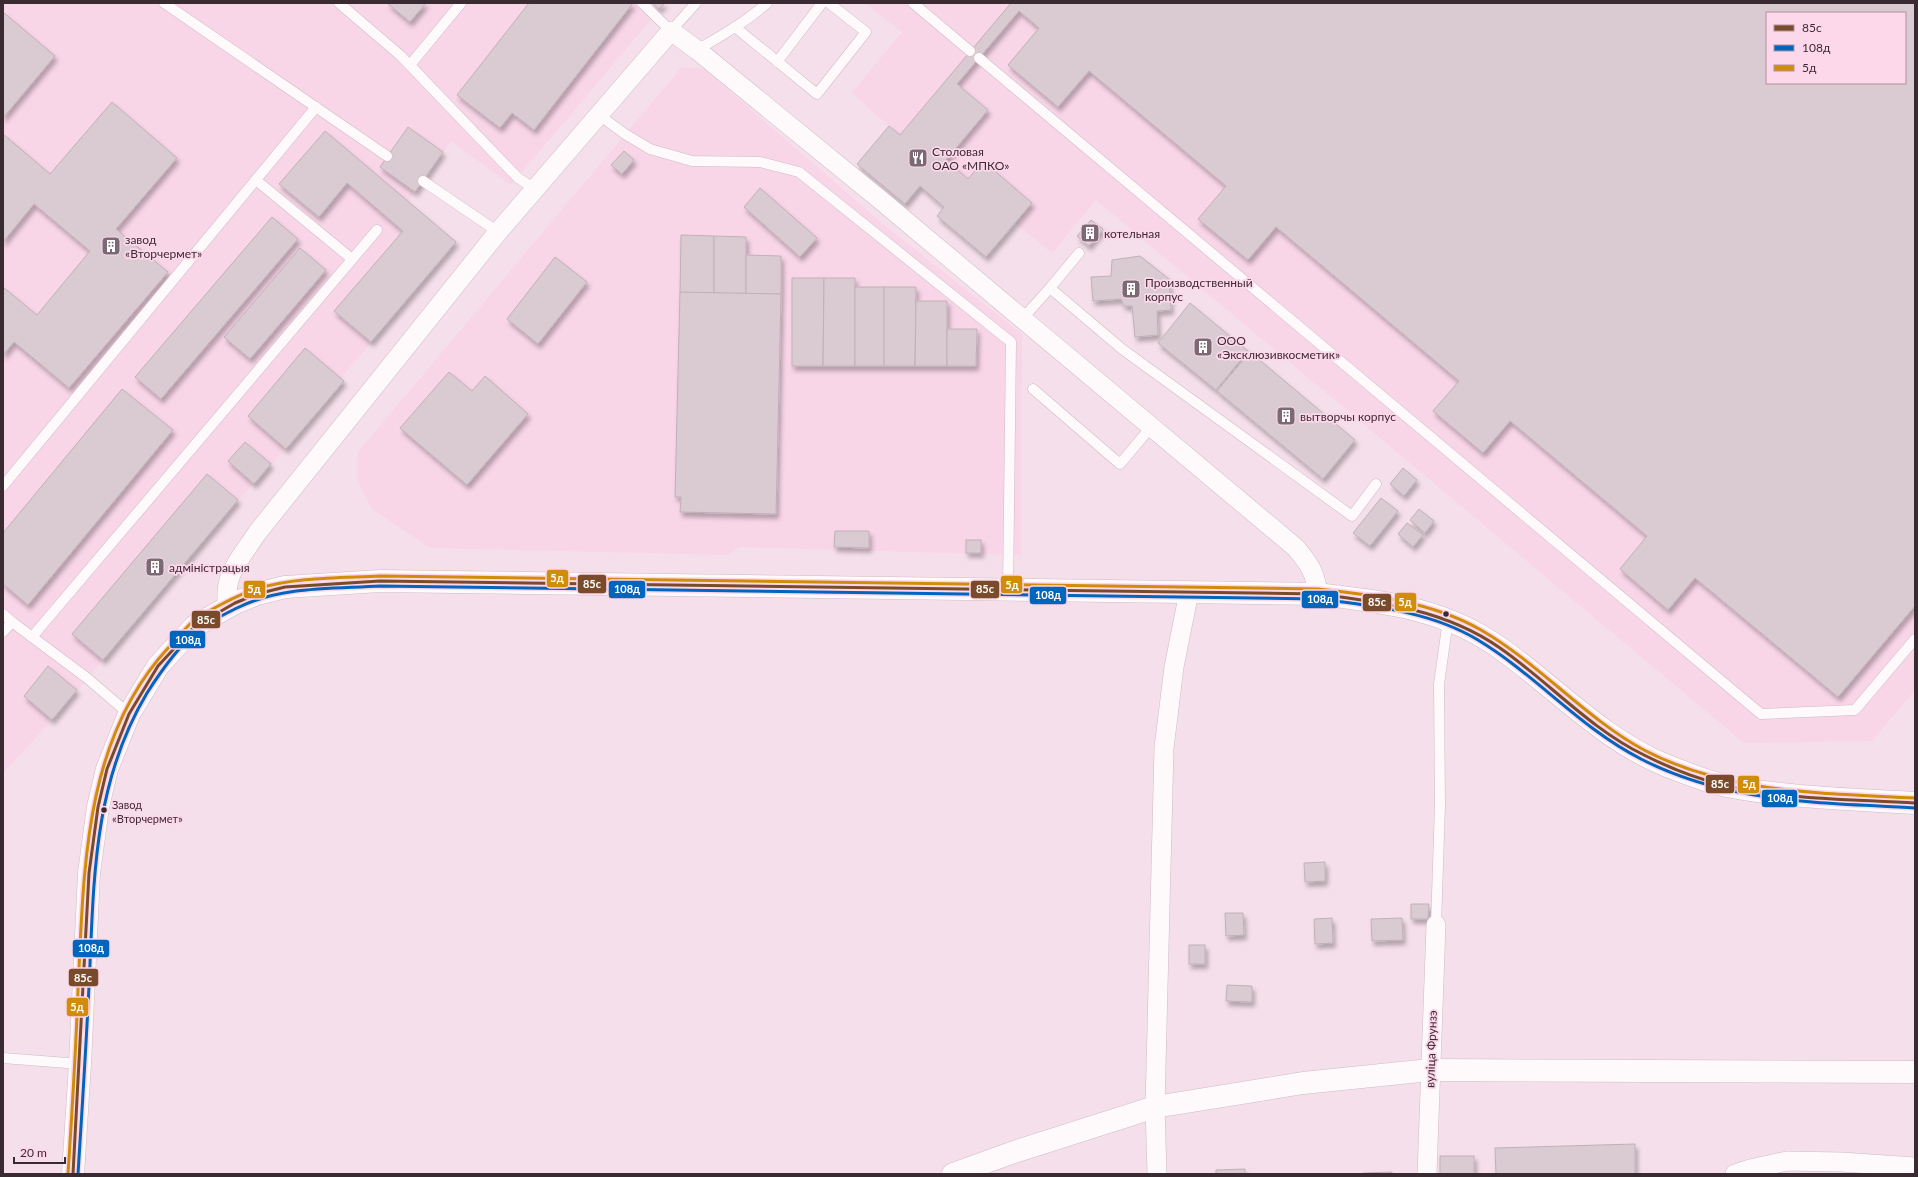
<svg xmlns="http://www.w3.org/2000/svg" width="1918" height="1177" viewBox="0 0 1918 1177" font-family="Lato,sans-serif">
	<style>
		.built { fill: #f8d5e7; fill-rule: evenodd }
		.building { fill: #dacad2; stroke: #c0b0b8; fill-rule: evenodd; filter: url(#shadow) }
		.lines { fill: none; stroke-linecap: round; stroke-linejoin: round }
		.lane-casing { stroke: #cdbcc4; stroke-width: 11 }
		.street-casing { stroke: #cdbcc4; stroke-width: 20 }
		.secondary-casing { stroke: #cdbcc4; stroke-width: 23 }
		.lane { stroke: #fefafc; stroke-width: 10 }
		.street { stroke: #fefafc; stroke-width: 19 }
		.secondary { stroke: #fefafc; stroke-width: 22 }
		.bus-1-casing { stroke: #fdd7ea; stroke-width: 6 }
		.bus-2-casing { stroke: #fdd7ea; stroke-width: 6 }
		.bus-3-casing { stroke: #fdd7ea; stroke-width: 6 }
		.bus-1 { stroke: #7a4b2a; stroke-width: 3 }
		.bus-2 { stroke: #0065bd; stroke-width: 3 }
		.bus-3 { stroke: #d18d0a; stroke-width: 3 }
		.bus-dot { fill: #3a2b33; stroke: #fdd7ea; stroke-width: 1.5 }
		.labels { text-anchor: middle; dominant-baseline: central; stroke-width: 3.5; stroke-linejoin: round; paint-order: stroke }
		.bus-label { font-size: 11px; fill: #3a2b33; stroke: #fdd7ea; text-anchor: start }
		.poi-label { font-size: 12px; fill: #3a2b33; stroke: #fdd7ea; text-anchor: start }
		.street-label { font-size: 12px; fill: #3a2b33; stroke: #fdd7ea }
		.line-badge { stroke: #fdd7ea; stroke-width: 1.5 }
		.badge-label { font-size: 11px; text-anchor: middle; font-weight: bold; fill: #fff }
	</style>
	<defs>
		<filter id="shadow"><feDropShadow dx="2.5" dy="4.5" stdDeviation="2" flood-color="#0004"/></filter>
	</defs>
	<rect width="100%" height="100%" fill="#f5dfea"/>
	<g class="built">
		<path d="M3 3H665L511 185 451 141 408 201 456 242 341 378 344 381 286 449 238 500 52 720 3 773Z"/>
		<path d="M865 3H1915V690L1872 741 1744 743 1096 200 1052 253 1015 223 986 257 937 216 944 207 920 186 905 204 857 164 889 126 852 93 902 32ZM1767 13H1905V83H1767Z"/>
		<path d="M682 67 704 69 883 224 1022 334 1021 555 739 547 728 555 430 548 372 509 357 480 358 452Z"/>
	</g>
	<g class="building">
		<path d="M387 3H426L410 22Z"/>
		<path d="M529 3H633L534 130 512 113 500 128 457 95Z"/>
		<path d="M652 3H665L659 9Z"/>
		<path d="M1011 3H1915V606L1838 697 1695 578 1668 610 1620 569 1647 536 1510 421 1483 453 1433 411 1459 381 1276 227 1248 260 1198 219 1226 186 1089 71 1058 107 1008 65 1039 28 1019 11 957 84 988 110 946 160 968 179 983 161 1032 203 986 257 937 216 944 207 920 186 905 204 857 164 889 126 900 135ZM1767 13H1905V83H1767Z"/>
		<path d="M3 12 55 56 3 118Z"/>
		<path d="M112 102 177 158 116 229 168 272 69 388 14 342 3 355V287L37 315 90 251 34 204 3 242V134L50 174Z"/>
		<path d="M408 127 443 152 415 192 380 167Z"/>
		<path d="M325 131 456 242 371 342 334 311 403 231 347 183 319 217 279 184Z"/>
		<path d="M624 151 634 160 622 174 611 165Z"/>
		<path d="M760 188 817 238 800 257 744 207Z"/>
		<path d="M272 217 298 239 161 399 135 377Z"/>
		<path d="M1091 220 1103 229 1089 246 1077 236Z"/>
		<path d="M681 235 714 236V293H680Z"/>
		<path d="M714 236 746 237V294L714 293Z"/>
		<path d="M300 248 326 270 250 359 224 337Z"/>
		<path d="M746 255 781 256V294H746Z"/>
		<path d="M1140 256 1169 279 1171 310 1157 311 1158 335 1135 337 1132 306H1124L1121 299 1093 301 1091 277 1111 276 1112 260Z"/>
		<path d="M555 257 587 282 538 344 507 319Z"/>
		<path d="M792 278H824L823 366H792Z"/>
		<path d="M824 278H855V366H823Z"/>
		<rect x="855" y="287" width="29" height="79"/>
		<path d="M884 287H916L915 366H884Z"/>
		<path d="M680 292 781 294 776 514 680 512 681 497H675Z"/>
		<path d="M916 301H947V366H915Z"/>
		<path d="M1190 303 1248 351 1216 390 1158 343Z"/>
		<path d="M947 329H977L976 366H947Z"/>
		<path d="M305 348 344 381 286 449 248 416Z"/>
		<path d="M1250 352 1355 440 1323 479 1217 391Z"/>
		<path d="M449 372 472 391 485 376 528 414 467 485 400 428Z"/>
		<path d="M122 389 173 430 28 605 3 584V533Z"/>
		<path d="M245 442 271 464 254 484 228 461Z"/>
		<path d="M1403 468 1417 480 1404 496 1390 484Z"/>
		<path d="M207 474 238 500 103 660 72 634Z"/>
		<path d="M1381 498 1398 511 1370 546 1353 533Z"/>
		<path d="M1419 509 1434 521 1425 533 1410 520Z"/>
		<path d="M1407 523 1423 535 1413 547 1398 534Z"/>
		<path d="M835 531H869V548L834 547Z"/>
		<rect x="966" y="540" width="15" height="13"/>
		<path d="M48 666 77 690 52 720 24 696Z"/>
		<path d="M1325 862V881L1305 882 1304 863Z"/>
		<path d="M1411 904H1429L1428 919H1411Z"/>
		<path d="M1225 913H1243L1244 935 1226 936Z"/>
		<path d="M1332 918 1333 943 1315 944 1314 919Z"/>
		<path d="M1402 918 1403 940 1372 941 1371 919Z"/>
		<rect x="1189" y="945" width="16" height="19"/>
		<path d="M1227 985 1252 986V1002L1226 1001Z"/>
		<path d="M1635 1144V1174H1496L1495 1148Z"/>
		<rect x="1440" y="1156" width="34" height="18"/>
		<path d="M1245 1169V1174H1216V1170Z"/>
		<path d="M1392 1172V1174H1363V1173Z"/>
	</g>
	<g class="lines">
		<g class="lane-casing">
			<g id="lane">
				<path d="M164 3 387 156"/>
				<path d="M339 3 401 56 518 178 535 189"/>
				<path d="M642 3 671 31 696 3"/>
				<path d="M913 3 970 51"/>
				<path d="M735 27 817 94 866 32 829 3"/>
				<path d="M697 50C721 36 746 22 767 3"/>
				<path d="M979 58 1761 714 1855 710 1915 639"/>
				<path d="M777 62 822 3"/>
				<path d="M410 65 461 3"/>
				<path d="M599 115 625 134 650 149 692 161 760 162 799 172 1011 342 1008 590"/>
				<path d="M256 180 352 259"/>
				<path d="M423 181 498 232"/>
				<path d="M1050 288 1079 253"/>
				<path d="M1023 318 1050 288 1122 349 1352 516 1376 484"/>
				<path d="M1033 389 1120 464 1151 427"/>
				<path d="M3 486 316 107"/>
				<path d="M3 614 12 622 3 632"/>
				<path d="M12 622 87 678 129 714"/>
				<path d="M32 637 377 230"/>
				<path d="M1436 925 1440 805 1439 684 1448 620"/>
				<path d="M3 1058 80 1064"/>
			</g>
		</g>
		<g class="street-casing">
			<g id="street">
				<path d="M228 607C222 575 241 558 257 533L498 232 671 31 697 50 883 202 1296 548C1310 565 1315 572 1318 594"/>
				<path d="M1157 1174 1155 1107 1164 748 1174 667 1189 592"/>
				<path d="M1427 1174 1436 925"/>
				<path d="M1735 1174 1750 1169 1787 1161 1841 1162 1915 1167"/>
			</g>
		</g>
		<g class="secondary-casing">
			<g id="secondary">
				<path d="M73 1174 80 1064 89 873 98 807 107 769 129 714 158 666 195 626 235 603 257 594 285 587 380 581 1318 594C1384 602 1444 608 1500 648 1555 687 1602 739 1665 765 1683 772 1707 782 1727 786 1788 798 1852 799 1915 803"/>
				<path d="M953 1174 1014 1152 1155 1107 1303 1083 1430 1070 1915 1072"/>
			</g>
		</g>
		<use href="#lane" class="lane"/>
		<use href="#street" class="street"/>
		<use href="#secondary" class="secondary"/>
		<g class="bus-1-casing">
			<path id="bus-1" d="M73 1174 89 873 98 807 107 769 129 714 158 666 195 626 235 603 257 594 285 587 380 581 1318 594C1382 602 1446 610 1500 648 1549 682 1590 729 1644 755 1668 767 1694 778 1720 784 1783 800 1851 799 1915 803"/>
		</g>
		<g class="bus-2-casing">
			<path id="bus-2" d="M78 1174C82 1111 86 1049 89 986 94 883 92 785 147 693 161 671 177 648 197 631 208 622 225 614 237 608 281 586 333 589 380 586L1318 599C1372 606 1430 611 1478 640 1536 675 1580 728 1641 759 1729 804 1819 802 1915 808"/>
		</g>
		<g class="bus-3-casing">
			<path id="bus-3" d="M68 1174C72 1113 76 1051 78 990 84 871 83 739 169 647 176 639 183 631 190 624 202 613 240 594 256 589 295 577 339 578 380 576L1318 589C1374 595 1432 602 1481 630 1540 664 1585 718 1644 750 1728 794 1823 793 1915 798"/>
		</g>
		<use href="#bus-1" class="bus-1"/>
		<use href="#bus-2" class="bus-2"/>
		<use href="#bus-3" class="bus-3"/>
	</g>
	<defs>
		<g id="restaurant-square" transform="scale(1)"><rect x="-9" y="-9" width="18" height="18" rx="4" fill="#7b6a73" stroke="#fdd7ea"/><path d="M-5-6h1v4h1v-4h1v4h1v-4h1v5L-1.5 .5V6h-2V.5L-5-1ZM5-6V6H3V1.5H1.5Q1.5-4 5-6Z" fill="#fff"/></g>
		<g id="building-square" transform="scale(1)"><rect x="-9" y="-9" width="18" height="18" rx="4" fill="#7b6a73" stroke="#fdd7ea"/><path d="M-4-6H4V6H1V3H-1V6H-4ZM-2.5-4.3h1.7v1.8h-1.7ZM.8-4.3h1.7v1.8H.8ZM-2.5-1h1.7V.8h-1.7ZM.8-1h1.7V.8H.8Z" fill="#fff"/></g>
	</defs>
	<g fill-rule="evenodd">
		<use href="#restaurant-square" x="918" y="158"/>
		<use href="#building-square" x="1090" y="233"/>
		<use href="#building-square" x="111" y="246"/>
		<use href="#building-square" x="1131" y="289"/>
		<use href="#building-square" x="1203" y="347"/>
		<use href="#building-square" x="1286" y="416"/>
		<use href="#building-square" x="155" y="567"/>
	</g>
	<g class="bus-dot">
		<circle cx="1446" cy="614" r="3.5"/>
		<circle cx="104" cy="810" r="3.5"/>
	</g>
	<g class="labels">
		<g class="bus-label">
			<text x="112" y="804">Завод<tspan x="112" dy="14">«Вторчермет»</tspan></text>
		</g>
		<g class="poi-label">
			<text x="932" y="151">Столовая<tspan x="932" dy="14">ОАО «МПКО»</tspan></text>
			<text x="1104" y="233">котельная</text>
			<text x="125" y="239">завод<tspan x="125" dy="14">«Вторчермет»</tspan></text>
			<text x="1145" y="282">Производственный<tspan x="1145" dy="14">корпус</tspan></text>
			<text x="1217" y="340">ООО<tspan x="1217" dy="14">«Эксклюзивкосметик»</tspan></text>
			<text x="1300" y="416">вытворчы корпус</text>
			<text x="169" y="567">адміністрацыя</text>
		</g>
		<g class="street-label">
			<text transform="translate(1431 1049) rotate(-88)">вуліца Фрунзэ</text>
		</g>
	</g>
	<g class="line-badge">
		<rect x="546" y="569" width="23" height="19" rx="4" fill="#d18d0a"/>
		<rect x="577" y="574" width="30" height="20" rx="4" fill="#7a4b2a"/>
		<rect x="1000" y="575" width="23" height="19" rx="4" fill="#d18d0a"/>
		<rect x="970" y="580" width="30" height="19" rx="4" fill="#7a4b2a"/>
		<rect x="608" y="580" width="38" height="19" rx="4" fill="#0065bd"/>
		<rect x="243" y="580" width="23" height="19" rx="4" fill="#d18d0a"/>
		<rect x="1029" y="586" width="38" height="19" rx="4" fill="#0065bd"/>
		<rect x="1301" y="590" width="38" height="19" rx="4" fill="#0065bd"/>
		<rect x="1394" y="592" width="23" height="20" rx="4" fill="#d18d0a"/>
		<rect x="1362" y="593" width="30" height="19" rx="4" fill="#7a4b2a"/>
		<rect x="191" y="610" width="30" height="19" rx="4" fill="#7a4b2a"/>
		<rect x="169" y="630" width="37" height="19" rx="4" fill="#0065bd"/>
		<rect x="1705" y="774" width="30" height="20" rx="4" fill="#7a4b2a"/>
		<rect x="1737" y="775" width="23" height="19" rx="4" fill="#d18d0a"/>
		<rect x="1761" y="789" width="37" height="19" rx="4" fill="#0065bd"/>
		<rect x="72" y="939" width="38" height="19" rx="4" fill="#0065bd"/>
		<rect x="68" y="968" width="31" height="19" rx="4" fill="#7a4b2a"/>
		<rect x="66" y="997" width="23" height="20" rx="4" fill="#d18d0a"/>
	</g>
	<g class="badge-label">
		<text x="557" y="582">5д</text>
		<text x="592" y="588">85с</text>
		<text x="1012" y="589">5д</text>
		<text x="985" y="593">85с</text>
		<text x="627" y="593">108д</text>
		<text x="254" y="593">5д</text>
		<text x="1048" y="599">108д</text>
		<text x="1320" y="603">108д</text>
		<text x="1405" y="606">5д</text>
		<text x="1377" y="606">85с</text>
		<text x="206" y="624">85с</text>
		<text x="188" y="644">108д</text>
		<text x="1720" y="788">85с</text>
		<text x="1749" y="788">5д</text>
		<text x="1780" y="802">108д</text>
		<text x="91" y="952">108д</text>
		<text x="83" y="982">85с</text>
		<text x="77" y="1011">5д</text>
	</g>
	<rect width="1918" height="1177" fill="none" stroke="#3a2b33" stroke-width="8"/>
	<rect x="1766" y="12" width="140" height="72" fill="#fdd7ea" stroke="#af92a1"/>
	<rect x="1774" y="25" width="20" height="6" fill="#7a4b2a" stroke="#af92a1"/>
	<text x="1802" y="32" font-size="12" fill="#3a2b33">85с</text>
	<rect x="1774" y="45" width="20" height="6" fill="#0065bd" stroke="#af92a1"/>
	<text x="1802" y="52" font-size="12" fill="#3a2b33">108д</text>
	<rect x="1774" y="65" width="20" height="6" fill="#d18d0a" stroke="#af92a1"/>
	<text x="1802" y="72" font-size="12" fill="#3a2b33">5д</text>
	<path d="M14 1157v6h51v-6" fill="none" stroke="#3a2b33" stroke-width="2"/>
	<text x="20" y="1157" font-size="12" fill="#3a2b33" stroke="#fdd7ea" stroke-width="3" paint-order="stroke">20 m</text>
</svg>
